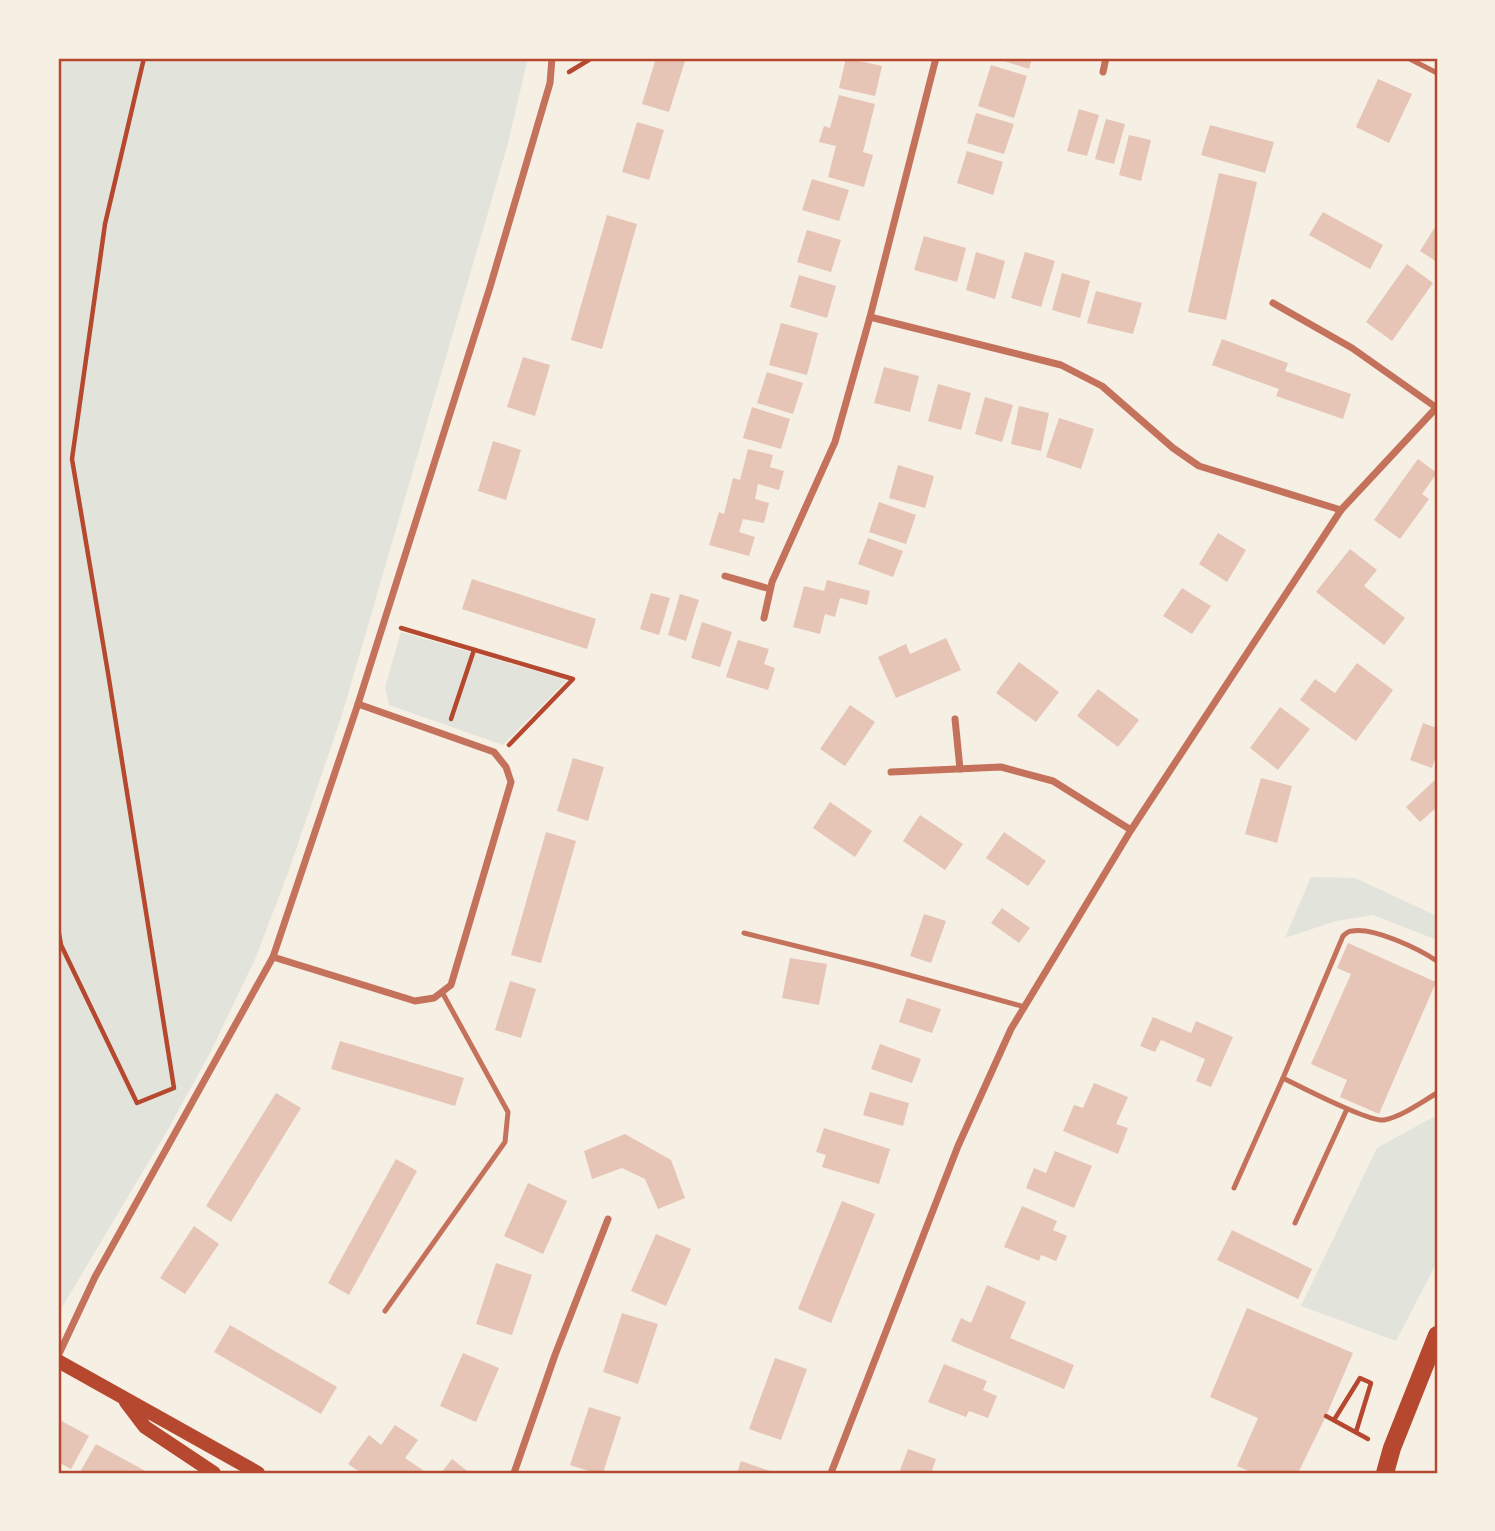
<svg xmlns="http://www.w3.org/2000/svg" width="1495" height="1531" viewBox="0 0 1495 1531" font-family="'Fira Sans',sans-serif">
	<style>
		.green { fill: #e2e4dc }
		.building { fill: #e6c5b7 }
		.lines { fill: none; stroke-linecap: round; stroke-linejoin: round }
		.path { stroke: #b5482f; stroke-width: 4.5 }
		.service { stroke: #c5725c; stroke-width: 5 }
		.minor { stroke: #c5725c; stroke-width: 7 }
		.secondary { stroke: #b5482f; stroke-width: 14 }
		.primary { stroke: #b5482f; stroke-width: 18 }
		.neatline { fill: none; stroke: #b5482f; stroke-width: 2.5 }
	</style>
	<rect width="100%" height="100%" fill="#f6efe4"/>
	<g class="green">
		<path d="M58 58H528L507 147 342 715 289 870 256 957 210 1053 167 1131 58 1314Z"/>
		<path d="M401 632 567 680 503 745 389 705 385 687Z"/>
		<path d="M1311 877 1355 878 1437 916V940L1373 915 1336 921 1285 938Z"/>
		<path d="M1437 1115V1262L1396 1341 1301 1306 1377 1148Z"/>
	</g>
	<g class="building">
		<path d="M656 58H673L685 61 669 112 642 104Z"/>
		<path d="M846 58 882 66 875 96 839 88Z"/>
		<path d="M995 58H1032L1029 69Z"/>
		<path d="M991 65 1027 76 1014 118 978 106Z"/>
		<path d="M1378 79 1412 94 1389 143 1356 127Z"/>
		<path d="M839 95 875 104 863 152 873 155 864 187 828 177 836 146 819 142 824 126 830 128Z"/>
		<path d="M1079 109 1099 115 1087 156 1067 151Z"/>
		<path d="M976 113 1014 124 1004 154 967 143Z"/>
		<path d="M1106 119 1125 124 1114 164 1095 159Z"/>
		<path d="M637 122 664 130 649 180 622 172Z"/>
		<path d="M1210 125 1274 142 1265 173 1201 155Z"/>
		<path d="M1129 135 1151 140 1141 181 1119 175Z"/>
		<path d="M967 151 1003 162 993 195 957 183Z"/>
		<path d="M1219 173 1257 182 1226 320 1188 312Z"/>
		<path d="M812 179 849 190 839 221 802 210Z"/>
		<path d="M1323 212 1383 245 1370 269 1309 235Z"/>
		<path d="M607 215 637 224 602 349 571 340Z"/>
		<path d="M1437 224V262L1420 251Z"/>
		<path d="M807 230 841 240 831 272 797 262Z"/>
		<path d="M924 236 966 248 957 282 914 270Z"/>
		<path d="M976 252 1005 261 995 299 966 290Z"/>
		<path d="M1025 252 1055 261 1041 307 1011 298Z"/>
		<path d="M1407 264 1433 283 1392 341 1366 322Z"/>
		<path d="M1062 273 1090 281 1080 318 1052 310Z"/>
		<path d="M799 275 836 286 827 318 790 307Z"/>
		<path d="M1096 291 1142 303 1133 334 1087 323Z"/>
		<path d="M781 323 818 333 807 375 769 365Z"/>
		<path d="M1222 339 1288 363 1285 371 1351 394 1343 419 1276 396 1279 389 1212 365Z"/>
		<path d="M523 357 550 365 535 416 507 407Z"/>
		<path d="M884 367 919 376 910 412 874 403Z"/>
		<path d="M767 372 803 383 793 414 757 403Z"/>
		<path d="M938 384 971 393 961 430 928 421Z"/>
		<path d="M985 397 1013 405 1002 442 975 434Z"/>
		<path d="M1019 406 1049 413 1041 451 1011 444Z"/>
		<path d="M752 407 790 419 781 449 743 438Z"/>
		<path d="M1059 418 1094 429 1081 469 1046 457Z"/>
		<path d="M493 441 521 450 506 500 478 491Z"/>
		<path d="M748 449 773 455 770 467 784 471 779 490 758 484 755 499 769 503 764 523 743 519 739 532 755 537 749 556 709 545 719 512 724 514 733 478 740 480Z"/>
		<path d="M1418 459 1437 473 1422 494 1429 499 1400 539 1374 520Z"/>
		<path d="M898 465 934 476 925 508 889 498Z"/>
		<path d="M879 502 916 515 906 544 869 532Z"/>
		<path d="M1218 533 1246 550 1227 582 1199 564Z"/>
		<path d="M868 538 903 551 893 577 858 564Z"/>
		<path d="M1350 549 1377 570 1364 586 1405 618 1384 645 1316 592Z"/>
		<path d="M472 579 596 619 587 649 462 609Z"/>
		<path d="M827 580 870 591 867 605 840 598 835 617 825 614 820 634 793 627 804 586 824 591Z"/>
		<path d="M1182 588 1211 606 1192 634 1163 616Z"/>
		<path d="M651 593 670 598 659 635 640 629Z"/>
		<path d="M680 594 699 600 686 641 668 635Z"/>
		<path d="M702 622 732 632 720 667 691 658Z"/>
		<path d="M946 638 961 670 896 698 878 657 906 644 910 654Z"/>
		<path d="M738 640 769 649 764 664 775 668 768 690 726 677Z"/>
		<path d="M1019 662 1059 692 1036 722 996 693Z"/>
		<path d="M1357 663 1393 690 1356 741 1300 700 1315 679 1335 693Z"/>
		<path d="M1098 689 1139 720 1118 747 1077 716Z"/>
		<path d="M850 705 875 722 845 766 820 749Z"/>
		<path d="M1280 707 1310 729 1278 770 1250 748Z"/>
		<path d="M1423 723 1437 728V753L1432 768 1410 760Z"/>
		<path d="M573 758 604 767 588 821 557 811Z"/>
		<path d="M1261 778 1292 786 1277 843 1245 834Z"/>
		<path d="M1437 778V807L1420 822 1406 807Z"/>
		<path d="M830 802 872 831 855 857 813 828Z"/>
		<path d="M920 815 963 844 945 870 903 841Z"/>
		<path d="M546 832 576 841 541 963 511 955Z"/>
		<path d="M1004 832 1046 861 1028 886 986 858Z"/>
		<path d="M1002 908 1030 928 1019 943 991 923Z"/>
		<path d="M924 914 946 921 931 963 910 956Z"/>
		<path d="M1348 943 1436 982 1379 1114 1340 1097 1347 1080 1311 1064 1351 974 1337 968Z"/>
		<path d="M790 958 827 964 819 1005 782 998Z"/>
		<path d="M510 981 536 989 521 1038 495 1030Z"/>
		<path d="M907 998 941 1009 932 1033 899 1022Z"/>
		<path d="M1153 1017 1191 1033 1196 1021 1233 1037 1211 1087 1196 1081 1205 1059 1161 1040 1155 1052 1140 1046Z"/>
		<path d="M340 1041 464 1078 455 1106 331 1069Z"/>
		<path d="M880 1044 921 1059 912 1083 871 1069Z"/>
		<path d="M1094 1083 1128 1097 1116 1124 1128 1128 1118 1154 1063 1131 1074 1105 1083 1108Z"/>
		<path d="M870 1092 909 1103 903 1126 863 1115Z"/>
		<path d="M276 1093 301 1108 231 1222 206 1206Z"/>
		<path d="M824 1128 890 1149 879 1184 822 1167 826 1155 816 1152Z"/>
		<path d="M625 1134 671 1160 685 1198 658 1209 645 1179 622 1168 592 1179 584 1151Z"/>
		<path d="M1055 1151 1092 1166 1074 1208 1026 1188 1034 1168 1046 1173Z"/>
		<path d="M396 1159 417 1171 349 1295 328 1283Z"/>
		<path d="M528 1183 567 1201 543 1254 504 1236Z"/>
		<path d="M842 1201 875 1214 831 1323 798 1309Z"/>
		<path d="M1022 1206 1057 1221 1053 1230 1067 1236 1056 1261 1041 1255 1039 1261 1004 1247Z"/>
		<path d="M194 1226 219 1244 185 1294 160 1278Z"/>
		<path d="M1232 1230 1312 1269 1298 1299 1217 1260Z"/>
		<path d="M656 1234 691 1249 666 1306 631 1291Z"/>
		<path d="M496 1263 532 1275 512 1335 476 1324Z"/>
		<path d="M987 1285 1026 1302 1010 1338 1074 1365 1064 1389 951 1341 961 1318 971 1323Z"/>
		<path d="M1247 1308 1353 1353 1326 1416 1298 1473H1253L1237 1466 1258 1418 1210 1397Z"/>
		<path d="M622 1313 658 1324 638 1384 603 1372Z"/>
		<path d="M230 1325 337 1387 321 1414 214 1352Z"/>
		<path d="M463 1353 499 1368 476 1422 440 1406Z"/>
		<path d="M775 1358 807 1369 781 1440 749 1429Z"/>
		<path d="M944 1364 987 1381 983 1390 997 1396 988 1418 969 1411 966 1417 928 1402Z"/>
		<path d="M589 1407 621 1417 603 1473H595L570 1465Z"/>
		<path d="M58 1419 89 1436 71 1469 58 1462Z"/>
		<path d="M395 1425 418 1440 405 1458 427 1473H361L348 1464 369 1435 381 1445Z"/>
		<path d="M96 1444 149 1473H81L80 1472Z"/>
		<path d="M908 1449 936 1459 931 1473H899Z"/>
		<path d="M452 1459 470 1473H441Z"/>
		<path d="M741 1461 776 1473H737Z"/>
	</g>
	<g class="lines">
		<g class="path">
			<path d="M569 72 592 58"/>
			<path d="M401 628 573 679 509 745"/>
			<path d="M451 719 474 650"/>
			<path d="M58 928 61 945 137 1103 174 1088 108 673 72 459 105 224 144 58"/>
			<path d="M1326 1416 1368 1439"/>
			<path d="M1334 1420 1360 1378 1371 1383 1356 1432"/>
		</g>
		<g class="service">
			<path d="M1408 58 1437 73"/>
			<path d="M744 933 873 965 1025 1007"/>
			<path d="M1437 961C1419 949 1374 927 1352 931 1349 931 1345 934 1343 936L1283 1078C1301 1087 1368 1122 1384 1120 1401 1117 1422 1102 1437 1093"/>
			<path d="M1234 1188 1283 1078"/>
			<path d="M1295 1223 1347 1109"/>
			<path d="M385 1311 505 1142 508 1112 442 992"/>
		</g>
		<g class="minor">
			<path d="M1103 72 1106 58"/>
			<path d="M1273 303 1352 348 1437 408"/>
			<path d="M870 317 1061 365 1102 386 1173 448 1199 466 1341 510"/>
			<path d="M725 576 770 589"/>
			<path d="M764 618 772 582 835 442 870 317 936 58"/>
			<path d="M955 719 960 769"/>
			<path d="M891 772 1001 767 1053 781 1131 830"/>
			<path d="M273 957 415 1001 434 998 451 985 511 782 506 767 494 752 358 704"/>
			<path d="M58 1356 95 1277 273 957 358 704 490 287 550 83 552 58"/>
			<path d="M514 1473 555 1355 608 1219"/>
			<path d="M831 1473 958 1146 1011 1029 1131 830 1341 510 1437 407"/>
		</g>
		<g class="secondary">
			<path d="M58 1361 258 1473"/>
			<path d="M126 1402 145 1427 214 1473"/>
		</g>
		<path class="primary" d="M1385 1473 1392 1448 1437 1335"/>
	</g>
	<rect width="1495" height="1531" fill="none" stroke="#f6efe4" stroke-width="119"/>
	<rect x="60" y="60" width="1376" height="1412" class="neatline"/>
</svg>
